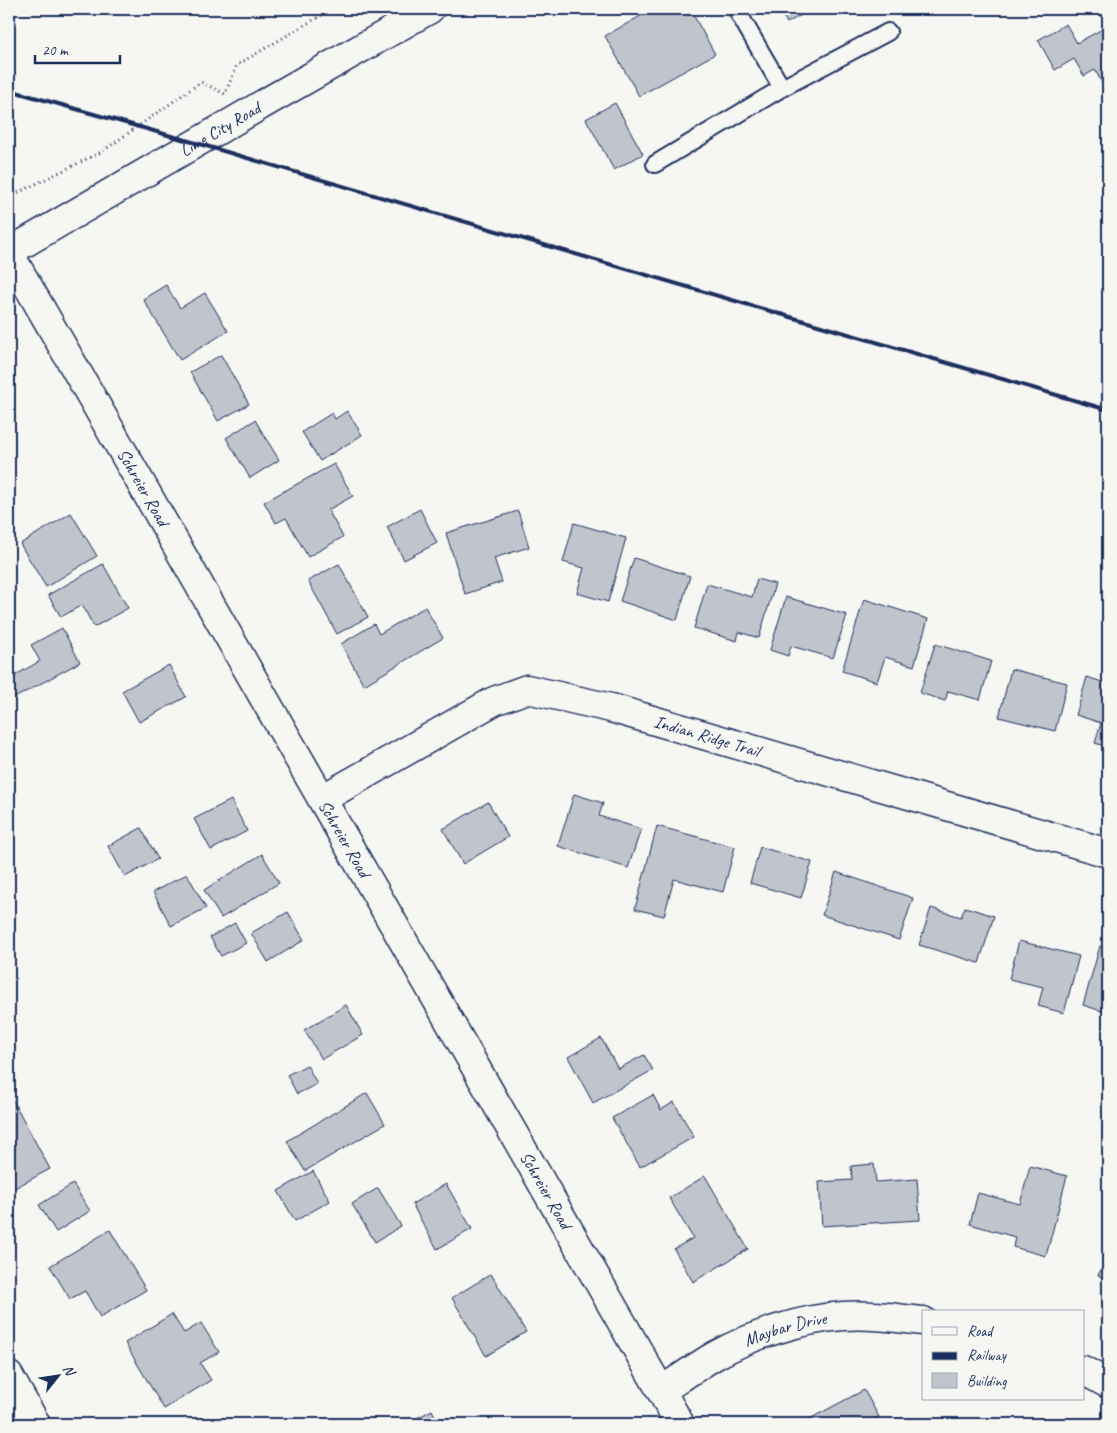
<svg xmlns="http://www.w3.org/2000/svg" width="1117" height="1433" viewBox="0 0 1117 1433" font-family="Caveat,sans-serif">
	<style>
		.building { fill: #c0c4cd; stroke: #1b2f5e }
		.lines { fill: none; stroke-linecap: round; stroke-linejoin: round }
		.lane-casing { stroke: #1b2f5e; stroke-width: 20 }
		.street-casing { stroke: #1b2f5e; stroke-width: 31 }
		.secondary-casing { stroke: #1b2f5e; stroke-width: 31 }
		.path { stroke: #1b2f5e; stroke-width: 3; stroke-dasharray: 1 4; stroke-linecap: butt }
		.lane { stroke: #f6f6f2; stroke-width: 16 }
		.street { stroke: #f6f6f2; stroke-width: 28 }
		.secondary { stroke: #f6f6f2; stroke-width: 28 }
		.rail { stroke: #1b2f5e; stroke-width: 4 }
		.labels { text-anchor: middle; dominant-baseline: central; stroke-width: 4.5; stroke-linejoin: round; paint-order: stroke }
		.street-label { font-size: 18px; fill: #1b2f5e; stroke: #f6f6f2 }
	</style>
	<rect width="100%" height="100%" fill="#f6f6f2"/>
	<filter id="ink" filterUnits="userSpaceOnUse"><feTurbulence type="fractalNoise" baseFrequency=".02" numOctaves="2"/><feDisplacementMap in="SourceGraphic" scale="10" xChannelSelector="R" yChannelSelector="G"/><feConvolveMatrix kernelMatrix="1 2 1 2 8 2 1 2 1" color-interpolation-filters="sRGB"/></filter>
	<g filter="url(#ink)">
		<g class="building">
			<path d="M653 9H690L715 54 639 96 605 36Z"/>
			<path d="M779 9H812L787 23Z"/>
			<path d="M1066 24 1077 43 1108 26V94L1095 70 1084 76 1074 59 1055 70 1038 40Z"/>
			<path d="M615 103 643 154 614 170 586 119Z"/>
			<path d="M166 285 180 308 205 293 228 331 180 360 143 299Z"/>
			<path d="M221 355 249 404 218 421 190 372Z"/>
			<path d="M347 411 362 435 320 461 302 432 332 413 335 419Z"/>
			<path d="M255 420 279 460 250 478 226 438Z"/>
			<path d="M334 464 353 496 328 510 343 537 308 557 286 518 276 523 264 502Z"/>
			<path d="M420 509 437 543 404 560 387 527Z"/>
			<path d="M518 511 529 547 494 558 502 582 465 594 446 533Z"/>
			<path d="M71 513 97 556 46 587 20 544Z"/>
			<path d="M574 523 626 538 608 602 577 593 584 568 563 562Z"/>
			<path d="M634 558 690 576 677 620 620 601Z"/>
			<path d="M103 564 128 608 94 627 82 605 61 617 48 595Z"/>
			<path d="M339 564 368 617 337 634 308 581Z"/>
			<path d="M757 579 775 584 759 638 739 632 737 641 694 628 707 584 752 597Z"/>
			<path d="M786 597 847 615 833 658 791 646 788 656 770 650Z"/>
			<path d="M864 599 928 619 914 666 885 657 877 682 842 671Z"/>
			<path d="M425 607 443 638 364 685 341 644 374 624 379 634Z"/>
			<path d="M62 628 80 662 9 701V679L40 661 31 645Z"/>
			<path d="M935 644 991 661 980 700 948 691 945 701 920 693Z"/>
			<path d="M169 665 186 697 139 722 122 691Z"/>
			<path d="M1011 669 1067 683 1055 731 999 717Z"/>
			<path d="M1087 677 1108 684V747L1095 743 1101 723 1076 715Z"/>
			<path d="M574 794 603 803 599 816 641 829 628 868 558 846Z"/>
			<path d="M231 800 247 831 211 850 194 819Z"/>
			<path d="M488 802 508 837 463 864 443 829Z"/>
			<path d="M657 826 735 847 723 892 674 879 664 916 635 909Z"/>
			<path d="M141 828 158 859 125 877 108 846Z"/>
			<path d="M760 847 812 862 801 898 750 883Z"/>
			<path d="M262 854 279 883 221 918 204 890Z"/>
			<path d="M836 872 913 898 899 940 822 915Z"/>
			<path d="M187 874 206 908 171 926 153 892Z"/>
			<path d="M965 907 994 916 979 963 919 945 931 908 961 917Z"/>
			<path d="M288 912 304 940 268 962 251 933Z"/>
			<path d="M235 923 246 943 221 956 210 937Z"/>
			<path d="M1019 941 1079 956 1064 1013 1038 1006 1043 987 1009 979Z"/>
			<path d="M1100 946 1108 948V1013L1083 1005Z"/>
			<path d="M346 1005 363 1035 322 1059 304 1030Z"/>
			<path d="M601 1038 618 1069 644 1055 653 1070 593 1103 568 1057Z"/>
			<path d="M307 1065 317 1084 297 1094 287 1075Z"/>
			<path d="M9 1093 50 1169 9 1191Z"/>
			<path d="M367 1093 385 1124 305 1171 287 1141Z"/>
			<path d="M653 1095 661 1110 674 1102 694 1137 640 1167 612 1118Z"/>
			<path d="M874 1164 876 1182 917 1179 920 1220 822 1226 819 1182 852 1180 851 1166Z"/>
			<path d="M1030 1166 1067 1176 1046 1256 1013 1247 1015 1237 970 1224 978 1193 1020 1204Z"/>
			<path d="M313 1171 330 1201 295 1221 278 1191Z"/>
			<path d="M705 1176 748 1249 693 1282 674 1249 693 1238 669 1198Z"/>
			<path d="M73 1184 90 1211 56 1232 39 1205Z"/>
			<path d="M446 1184 472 1229 437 1249 412 1204Z"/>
			<path d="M378 1188 401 1226 375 1242 352 1204Z"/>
			<path d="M110 1230 146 1290 100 1317 85 1291 70 1299 50 1266Z"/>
			<path d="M1108 1258V1281L1098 1275Z"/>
			<path d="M491 1274 526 1332 486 1356 452 1298Z"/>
			<path d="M172 1314 184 1333 201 1323 219 1352 200 1363 211 1380 164 1409 125 1343Z"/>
			<path d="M864 1390 879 1417 864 1424H800Z"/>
			<path d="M432 1410 439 1424H406Z"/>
		</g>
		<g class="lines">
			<g class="lane-casing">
				<g id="lane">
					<path d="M736 9 782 88 888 32"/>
					<path d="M655 164 782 88"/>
				</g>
			</g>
			<g class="street-casing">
				<g id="street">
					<path id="s1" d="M322 799 494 701 527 689 611 708 1108 853"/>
					<path d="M1083 1370 1108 1384"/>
					<path d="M9 1376 36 1424"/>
					<path id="s2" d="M661 1391C679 1379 697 1366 716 1355 752 1335 801 1319 843 1316 870 1314 897 1318 923 1321"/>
				</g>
			</g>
			<g class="secondary-casing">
				<g id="secondary">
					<path id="s3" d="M9 252 270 100 430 9"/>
					<path id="s4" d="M9 253 680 1424"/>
				</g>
			</g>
			<path class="path" d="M9 197 103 151 201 82 225 94 237 65 332 9"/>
			<use href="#lane" class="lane"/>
			<use href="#street" class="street"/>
			<use href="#secondary" class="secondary"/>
			<path class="rail" d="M9 90 196 143 1108 410"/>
		</g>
	</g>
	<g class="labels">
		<g class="street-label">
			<text stroke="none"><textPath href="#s3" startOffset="244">Lime City Road</textPath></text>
			<text stroke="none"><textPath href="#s4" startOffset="270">Schreier Road</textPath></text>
			<text stroke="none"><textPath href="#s1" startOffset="419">Indian Ridge Trail</textPath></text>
			<text stroke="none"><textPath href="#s4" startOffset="675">Schreier Road</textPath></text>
			<text stroke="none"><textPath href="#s4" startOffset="1080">Schreier Road</textPath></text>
			<text stroke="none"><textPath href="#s2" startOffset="140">Maybar Drive</textPath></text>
		</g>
	</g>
	<rect width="1117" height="1433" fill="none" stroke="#f6f6f2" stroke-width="30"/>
	<rect x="15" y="15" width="1087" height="1403" fill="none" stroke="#1b2f5e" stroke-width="2" filter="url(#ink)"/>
	<rect x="922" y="1310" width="162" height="90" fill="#f6f6f2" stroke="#9ea6b7"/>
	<rect x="932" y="1327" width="25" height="8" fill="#f6f6f2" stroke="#9ea6b7"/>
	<text x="967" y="1336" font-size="15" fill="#1b2f5e">Road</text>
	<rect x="932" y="1352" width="25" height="8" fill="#1b2f5e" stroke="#9ea6b7"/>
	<text x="967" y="1360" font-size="15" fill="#1b2f5e">Railway</text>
	<rect x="932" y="1373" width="25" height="15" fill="#c0c4cd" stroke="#9ea6b7"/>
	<text x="967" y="1386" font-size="15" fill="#1b2f5e">Building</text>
	<g transform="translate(58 1376) rotate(60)" stroke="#f6f6f2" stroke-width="4" paint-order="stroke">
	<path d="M0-4L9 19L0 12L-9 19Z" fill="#1b2f5e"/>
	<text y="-8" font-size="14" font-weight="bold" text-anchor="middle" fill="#1b2f5e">N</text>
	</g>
	<path d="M35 55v8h85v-8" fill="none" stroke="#1b2f5e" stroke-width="2.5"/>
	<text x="42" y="55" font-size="15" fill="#1b2f5e" stroke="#f6f6f2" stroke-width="4" paint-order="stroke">20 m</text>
</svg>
